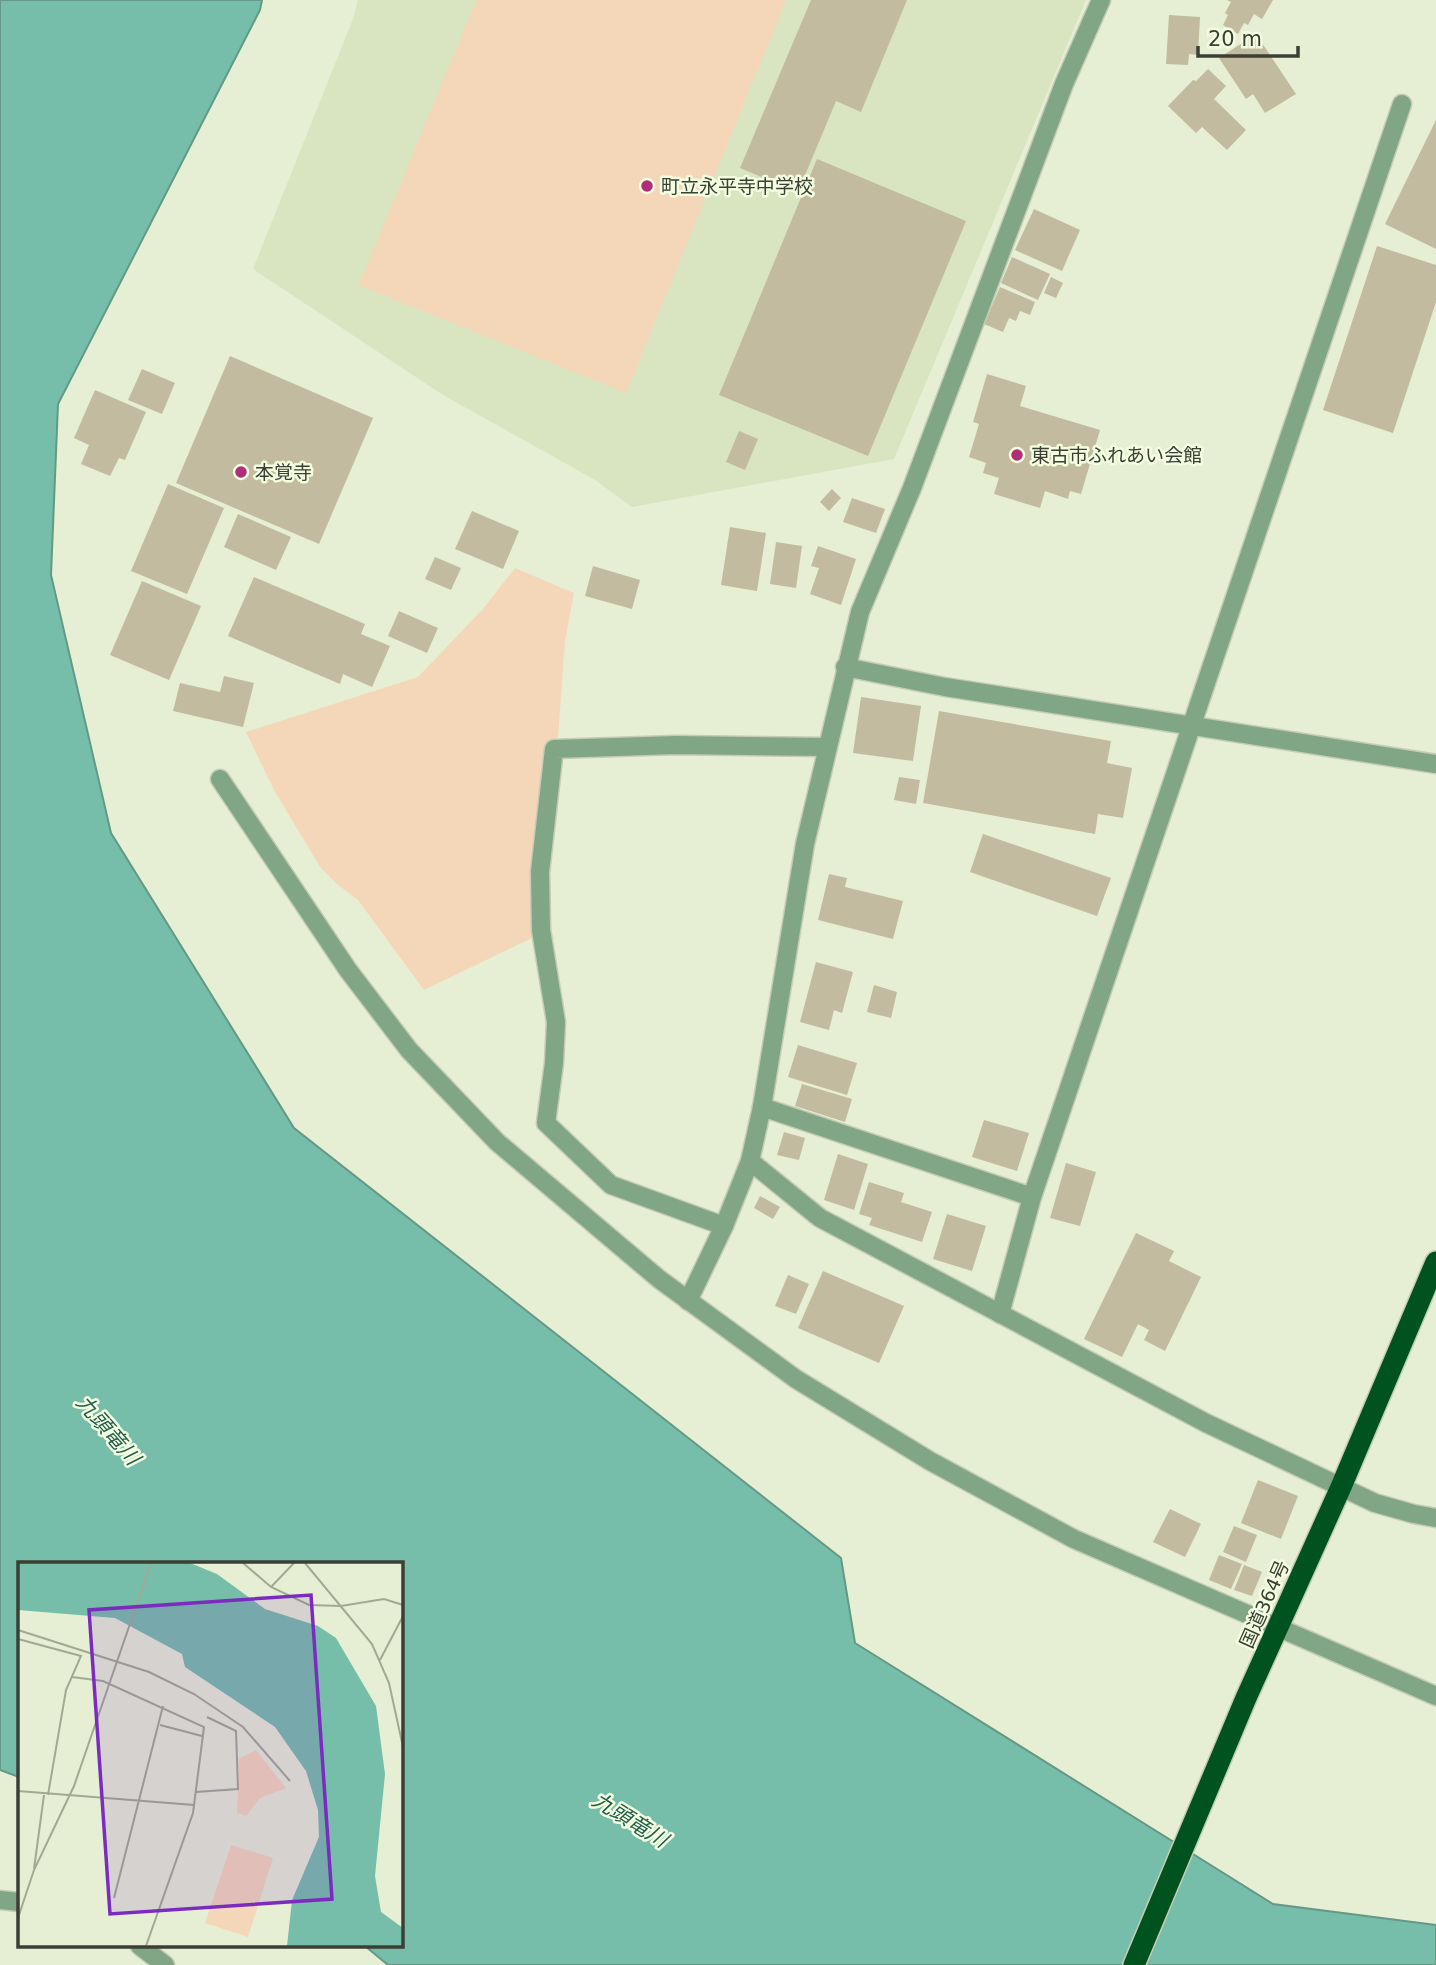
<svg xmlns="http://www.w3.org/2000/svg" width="1436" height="1965" viewBox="0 0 1436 1965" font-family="'DejaVu Sans','Noto Sans JP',sans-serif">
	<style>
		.built { fill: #d9e4c1 }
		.green { fill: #f4d7b8 }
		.water { fill: #76beaa; stroke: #649887; stroke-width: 2 }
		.building { fill: #c2bb9f }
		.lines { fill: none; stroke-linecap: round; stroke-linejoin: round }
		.minor-casing { stroke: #c4ccb3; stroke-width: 21 }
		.highway-casing { stroke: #c4ccb3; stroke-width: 24 }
		.minor { stroke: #81a686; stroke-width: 18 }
		.highway { stroke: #00531e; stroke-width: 21 }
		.poi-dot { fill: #b02e77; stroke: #f3fde0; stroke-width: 2.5 }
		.labels { text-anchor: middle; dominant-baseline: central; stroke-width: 5; stroke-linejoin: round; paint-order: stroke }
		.poi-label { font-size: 19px; fill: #3b3f34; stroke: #f3fde0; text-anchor: start }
		.street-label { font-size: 19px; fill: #3b3f34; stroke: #f3fde0 }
		.water-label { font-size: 21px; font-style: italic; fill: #215c4e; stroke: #f3fde0 }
		.inset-road { fill: none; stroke: #a2a993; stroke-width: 2 }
		.view { fill: #7b2cbf; fill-opacity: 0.15; stroke: #7b2cbf; stroke-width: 3.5 }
		.inset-edge { fill: none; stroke: #3b3f34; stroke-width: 3.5 }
	</style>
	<rect width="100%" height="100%" fill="#e6efd3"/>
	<path class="built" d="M358 0H1086L894 459 632 507 595 480 443 395 253 269 353 19Z"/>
	<g class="green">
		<path d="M476 0H786L626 393 359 285Z"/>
		<path d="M515 568 574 593 565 641 558 737 549 742 534 937 424 990 358 900 337 884 320 867 274 790 246 732 418 677 482 610Z"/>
	</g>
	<path class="water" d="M0 0H262L260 10 58 404 51 575 111 833 294 1128 841 1558 855 1643 1273 1904 1436 1925V1965H388L365 1946H401V1564H19V1777L0 1770Z"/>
	<g class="building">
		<path d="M811 0H907L861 112 836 101 798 192 740 168Z"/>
		<path d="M1227 0H1273L1262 19 1254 14 1248 25 1244 23 1238 34 1223 25 1228 15 1225 13 1231 2Z"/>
		<path d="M1169 15 1200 17 1198 55 1189 54 1188 65 1166 64Z"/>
		<path d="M1256 34 1296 94 1265 113 1253 94 1246 99 1219 58Z"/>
		<path d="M1208 69 1226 86 1214 99 1246 130 1227 150 1202 127 1196 133 1168 106 1193 80 1196 81Z"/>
		<path d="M1436 120V249L1385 224Z"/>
		<path d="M817 159 966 221 868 456 719 395Z"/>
		<path d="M1034 209 1080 230 1062 271 1015 250Z"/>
		<path d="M1377 246 1436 265V302L1393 433 1323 410Z"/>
		<path d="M1012 257 1050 274 1038 300 1001 283Z"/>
		<path d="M1051 277 1063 283 1056 298 1044 293Z"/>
		<path d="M1000 287 1035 302 1030 315 1020 311 1016 321 1009 318 1003 332 984 324Z"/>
		<path d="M230 356 373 418 319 544 176 483Z"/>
		<path d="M142 369 175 383 162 414 128 400Z"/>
		<path d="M987 374 1026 386 1020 406 1100 430 1081 494 1070 491 1068 499 1045 491 1040 508 994 494 999 478 983 473 986 463 969 457 979 424 973 422Z"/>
		<path d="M95 390 146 412 125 460 119 458 110 476 81 464 89 445 74 438Z"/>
		<path d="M739 431 758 439 745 470 726 462Z"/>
		<path d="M168 484 224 508 187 594 131 571Z"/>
		<path d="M832 489 841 498 829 511 820 502Z"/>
		<path d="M852 498 885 509 876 533 843 522Z"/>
		<path d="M472 511 519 531 503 569 455 549Z"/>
		<path d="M238 514 291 537 276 570 224 547Z"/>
		<path d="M730 527 766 533 757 591 721 585Z"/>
		<path d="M776 542 802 546 796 588 770 584Z"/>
		<path d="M818 546 856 559 841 605 810 594 819 568 811 566Z"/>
		<path d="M435 557 461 568 451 590 425 579Z"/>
		<path d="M593 566 640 580 632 609 585 596Z"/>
		<path d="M254 577 365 624 361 634 390 646 372 687 343 674 340 684 228 636Z"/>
		<path d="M142 581 201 606 169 680 110 655Z"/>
		<path d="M399 611 438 628 427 653 388 636Z"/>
		<path d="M224 676 254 683 243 727 173 711 180 683 220 692Z"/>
		<path d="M861 697 921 706 913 761 853 753Z"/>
		<path d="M939 711 1111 741 1107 763 1132 768 1123 818 1098 814 1095 834 923 803Z"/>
		<path d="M899 777 920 780 916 804 894 800Z"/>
		<path d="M983 834 1111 878 1097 916 970 872Z"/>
		<path d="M829 874 847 878 845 887 903 901 893 939 818 920Z"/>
		<path d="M816 962 853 972 842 1013 834 1010 829 1030 800 1022Z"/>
		<path d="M874 985 897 992 891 1018 867 1012Z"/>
		<path d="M798 1045 857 1063 847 1095 788 1077Z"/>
		<path d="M802 1084 852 1099 845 1122 795 1106Z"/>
		<path d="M984 1120 1029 1133 1017 1171 972 1157Z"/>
		<path d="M784 1132 805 1138 799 1160 777 1155Z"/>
		<path d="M838 1154 868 1164 854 1210 824 1200Z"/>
		<path d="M1066 1163 1096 1172 1080 1226 1050 1218Z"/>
		<path d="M869 1182 904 1193 901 1202 932 1212 922 1242 869 1225 872 1218 859 1214Z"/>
		<path d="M760 1196 780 1207 773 1219 754 1208Z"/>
		<path d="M947 1214 986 1226 972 1271 933 1259Z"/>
		<path d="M1136 1233 1174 1251 1169 1261 1201 1277 1165 1351 1144 1340 1149 1330 1138 1324 1122 1357 1084 1339Z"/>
		<path d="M823 1271 904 1306 879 1363 798 1328Z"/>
		<path d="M788 1275 809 1284 796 1314 775 1306Z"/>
		<path d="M1258 1480 1298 1496 1281 1539 1241 1523Z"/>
		<path d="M1170 1509 1201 1524 1185 1557 1153 1542Z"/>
		<path d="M1234 1526 1257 1535 1246 1562 1223 1552Z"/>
		<path d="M1219 1555 1242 1564 1231 1589 1209 1580Z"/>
		<path d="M1244 1565 1262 1572 1252 1596 1234 1590Z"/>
	</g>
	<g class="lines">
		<g class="minor-casing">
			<g id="minor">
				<path d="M1101 0 1064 84 912 488 860 612 805 844 762 1107 750 1161 820 1218 1206 1423 1375 1503 1414 1514 1436 1518"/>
				<path d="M845 667 945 687 1436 764"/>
				<path d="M220 779 348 970 409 1050 497 1142 659 1279 796 1379 930 1461 1074 1539 1436 1696"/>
				<path d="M762 1107 1032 1197"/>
				<path d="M724 1226 611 1185 546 1123 554 1063 556 1022 541 930 540 872 554 749 676 745 827 747"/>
				<path d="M688 1301 724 1226 750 1161"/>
				<path d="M1000 1314 1032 1197 1402 104"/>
				<path d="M0 1900 19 1902"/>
				<path d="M140 1946 165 1965"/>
			</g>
		</g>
		<g class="highway-casing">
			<path id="highway" d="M1134 1965 1246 1698 1341 1487 1436 1262"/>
		</g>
		<use href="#minor" class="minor"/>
		<use href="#highway" class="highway"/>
	</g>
	<g class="poi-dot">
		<circle cx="647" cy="186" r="7"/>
		<circle cx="1017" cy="455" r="7"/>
		<circle cx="241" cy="472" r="7"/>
	</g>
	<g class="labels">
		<g class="poi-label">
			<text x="661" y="186">町立永平寺中学校</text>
			<text x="1031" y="455">東古市ふれあい会館</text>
			<text x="255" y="472">本覚寺</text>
		</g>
		<g class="street-label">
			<text transform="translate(1264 1604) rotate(-66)">国道364号</text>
		</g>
		<g class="water-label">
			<text transform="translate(108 1430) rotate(49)">九頭竜川</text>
			<text transform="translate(630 1820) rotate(32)">九頭竜川</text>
		</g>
	</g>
	<g transform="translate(18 1562)">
		<rect width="385" height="385" fill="#e6efd3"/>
		<path d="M238 188 268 226 242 236 228 254 219 251 221 197ZM213 283 255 296 230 375 187 361Z" fill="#f4d7b8"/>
		<path d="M0 1H172L199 12 247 47 300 64 318 76 358 144 367 212 357 314 363 350 385 366V384H269L274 338 301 275 300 248 288 209 257 165 167 105 164 92 97 56 0 48Z" fill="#76beaa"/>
		<path class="inset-road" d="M225 1 253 25 291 43 323 44 366 37 385 43M287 1 354 82 371 121 385 185M253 25 276 1M0 68 131 110 176 132 225 165 272 219M0 77 63 94 48 128 30 233M362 98 385 54M54 115 85 119 186 165 175 251 128 384M142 163 184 174M0 229 176 243M178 230 220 227 218 169 189 155M16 307 26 233M96 336 145 144M0 356 16 308 56 224 133 1"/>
		<path class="view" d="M293 33 314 337 92 352 71 48Z"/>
		<rect width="385" height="385" class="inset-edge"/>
	</g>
	<path d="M1198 46v10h100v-10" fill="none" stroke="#3b3f34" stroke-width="3.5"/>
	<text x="1208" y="46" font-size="21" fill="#3b3f34" stroke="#f3fde0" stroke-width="5" paint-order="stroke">20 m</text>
</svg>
